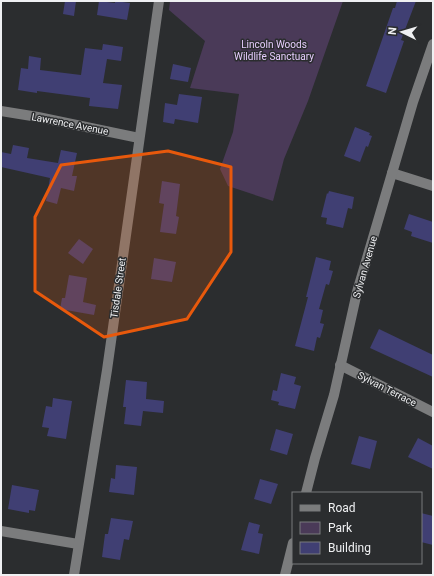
<svg xmlns="http://www.w3.org/2000/svg" width="434" height="576" viewBox="0 0 434 576" font-family="Roboto,sans-serif">
	<style>
		.green { fill: #4a3a58 }
		.building { fill: #403f73 }
		.lines { fill: none; stroke-linecap: round; stroke-linejoin: round }
		.minor { stroke: #7b7c7d; stroke-width: 10 }
		.marked { fill: #e8590c; fill-opacity: 0.2; stroke: #e8590c; stroke-width: 3; stroke-linejoin: round }
		.labels { text-anchor: middle; dominant-baseline: central; stroke-width: 3; stroke-linejoin: round; paint-order: stroke }
		.park-label { font-size: 10px; fill: #e5ccfc; stroke: #2b2d2f }
		.street-label { font-size: 10px; fill: #eff0f2; stroke: #2b2d2f }
	</style>
	<rect width="100%" height="100%" fill="#2b2d2f"/>
	<path class="green" d="M170 1H343L308 101 284 159 273 201 228 186 220 169 233 132 239 94 190 88 205 41 169 10Z"/>
	<g class="building">
		<path d="M65 1H76L74 16 63 14Z"/>
		<path d="M99 1 115 3V1L130 3 127 20 97 15Z"/>
		<path d="M397 1H416L401 40 404 41 386 93 366 86 393 8H395Z"/>
		<path d="M103 44 123 47 121 61 107 59 103 83 122 85 118 109 89 106 90 98 37 91V93L18 90 21 68 28 69 29 56 41 58 40 70 81 75 85 48 102 50Z"/>
		<path d="M173 64 191 68 188 82 170 79Z"/>
		<path d="M179 94 202 97 198 123 175 119 174 124 163 122 165 103 177 105Z"/>
		<path d="M355 127 370 133 369 135 372 136 368 147 366 146 360 162 344 156Z"/>
		<path d="M13 145 29 148 27 158 58 163 61 150 77 153 72 176H77L74 191 61 188 57 204 46 201 50 178 1 167V152L11 154Z"/>
		<path d="M162 181 180 184 176 216 179 217 176 234 160 232 164 204 159 203Z"/>
		<path d="M329 191 354 197 352 209 348 208 343 228 326 224 327 218 321 217 327 193 328 194Z"/>
		<path d="M409 214 433 222V243L411 236 412 232 404 229Z"/>
		<path d="M79 239 93 249 83 264 68 253Z"/>
		<path d="M316 257 331 261 329 270 333 271 329 285 326 284 319 309 323 310 320 323 324 324 320 338 317 337 314 351 295 346 308 297H306Z"/>
		<path d="M154 258 176 262 172 282 151 279Z"/>
		<path d="M69 275 87 278 83 302 96 305 94 315 60 309 62 298H65Z"/>
		<path d="M379 329 433 355V377L370 348Z"/>
		<path d="M281 373 296 377 294 384 301 386 295 409 278 405 279 402 271 400 273 390 277 391Z"/>
		<path d="M126 380 147 382 146 399 164 401 163 413 143 411 141 426 124 424 126 407H123Z"/>
		<path d="M53 398 72 401 66 439 47 436 49 428 42 427 46 406 52 407Z"/>
		<path d="M276 429 293 434 287 455 270 450Z"/>
		<path d="M359 436 377 441 370 469 351 464Z"/>
		<path d="M418 438 433 446V469L408 457Z"/>
		<path d="M116 465 137 467 134 495 109 492 111 478 115 479Z"/>
		<path d="M260 479 278 484 271 504 254 499Z"/>
		<path d="M12 485 39 490 35 511 29 510V513L8 509Z"/>
		<path d="M421 513 433 516V545L421 542Z"/>
		<path d="M111 518 133 521 129 540 124 539 120 560 102 557 105 534H108Z"/>
		<path d="M249 522 260 525 258 533 263 534 259 554 241 550Z"/>
	</g>
	<g class="lines">
		<g class="minor">
			<path d="M1 111 38 117 139 138"/>
			<path d="M392 173 433 186"/>
			<path d="M340 365 433 412"/>
			<path d="M306 493 315 458 334 395 357 292 413 102 433 44"/>
			<path d="M1 531 78 544"/>
			<path d="M74 575 107 370 159 1"/>
			<path d="M285 575 293 543"/>
		</g>
	</g>
	<path class="marked" d="M168 151 231 167V252L187 319 104 337 35 291V217L61 165Z"/>
	<g class="labels">
		<g class="park-label">
			<text x="274" y="44">Lincoln Woods<tspan x="274" dy="12">Wildlife Sanctuary</tspan></text>
		</g>
		<g class="street-label">
			<text transform="translate(70 124) rotate(11)">Lawrence Avenue</text>
			<text transform="translate(365 267) rotate(-74)">Sylvan Avenue</text>
			<text transform="translate(118 288) rotate(-82)">Tisdale Street</text>
			<text transform="translate(387 389) rotate(27)">Sylvan Terrace</text>
		</g>
	</g>
	<rect width="434" height="576" fill="none" stroke="#eff0f2" stroke-width="4"/>
	<rect x="292" y="492" width="130" height="72" fill="#2b2d2f" stroke="#797b7d"/>
	<rect x="300" y="505" width="20" height="6" fill="#7b7c7d" stroke="#797b7d"/>
	<text x="328" y="512" font-size="12" fill="#eff0f2">Road</text>
	<rect x="300" y="522" width="20" height="12" fill="#4a3a58" stroke="#797b7d"/>
	<text x="328" y="532" font-size="12" fill="#eff0f2">Park</text>
	<rect x="300" y="542" width="20" height="12" fill="#403f73" stroke="#797b7d"/>
	<text x="328" y="552" font-size="12" fill="#eff0f2">Building</text>
	<g transform="translate(402 32) rotate(275)" stroke="#2b2d2f" stroke-width="3" paint-order="stroke">
	<path d="M0-3L7 15L0 10L-7 15Z" fill="#eff0f2"/>
	<text y="-6" font-size="11" font-weight="bold" text-anchor="middle" fill="#eff0f2">N</text>
	</g>
</svg>
